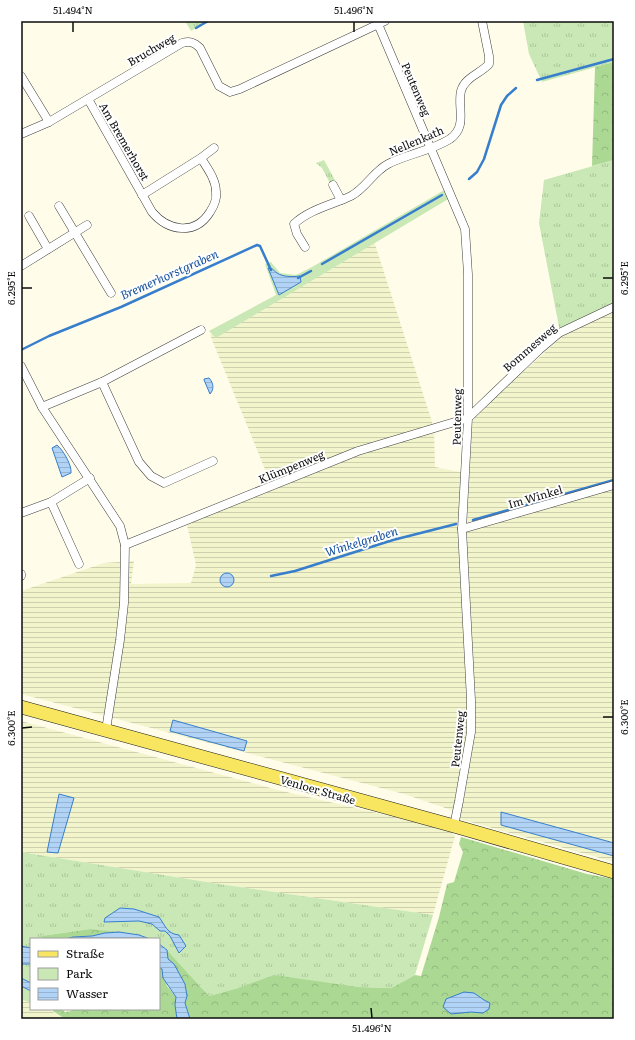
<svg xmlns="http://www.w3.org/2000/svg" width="635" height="1040" viewBox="0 0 635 1040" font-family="Literata,serif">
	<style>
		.farmland { fill: url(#farmland-rules) }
		.grass { fill: url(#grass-tufts) }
		.forest { fill: url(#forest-crowns) }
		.park { fill: #c9e8b5 }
		.water { fill: url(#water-rules); stroke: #377ecc }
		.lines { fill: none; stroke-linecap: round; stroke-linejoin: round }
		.stream { stroke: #377ecc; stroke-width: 2.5 }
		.minor-casing { stroke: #3f3f3f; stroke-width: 9 }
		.primary-casing { stroke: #1d1d1d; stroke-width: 14 }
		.minor { stroke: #fff; stroke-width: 8 }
		.primary { stroke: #f8e661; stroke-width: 13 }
		.ticks { fill: none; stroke: #0c0c0c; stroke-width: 1.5 }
		.labels { text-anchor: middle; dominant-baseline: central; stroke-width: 4; stroke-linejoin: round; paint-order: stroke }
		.street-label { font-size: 11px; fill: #0c0c0c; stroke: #fff }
		.water-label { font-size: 12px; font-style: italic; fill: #16519c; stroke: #fff }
		.neatline { fill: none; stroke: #0c0c0c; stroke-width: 1.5 }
		.ticks-label { font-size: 10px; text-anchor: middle; fill: #0c0c0c }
	</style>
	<defs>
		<pattern id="farmland-rules" width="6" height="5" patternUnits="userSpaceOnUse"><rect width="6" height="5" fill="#f2f4cb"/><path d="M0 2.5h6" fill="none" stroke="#ced0ad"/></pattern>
		<pattern id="grass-tufts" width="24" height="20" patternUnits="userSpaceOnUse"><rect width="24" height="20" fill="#c9e8b5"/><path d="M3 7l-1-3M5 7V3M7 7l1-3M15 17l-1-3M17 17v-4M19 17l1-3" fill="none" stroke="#abc69a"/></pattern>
		<pattern id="forest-crowns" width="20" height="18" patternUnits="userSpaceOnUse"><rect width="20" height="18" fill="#abd994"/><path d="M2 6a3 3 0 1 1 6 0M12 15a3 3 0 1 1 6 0" fill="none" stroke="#92b97e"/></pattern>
		<pattern id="water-rules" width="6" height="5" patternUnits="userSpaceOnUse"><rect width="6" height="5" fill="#b0d3f6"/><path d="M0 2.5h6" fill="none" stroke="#96b4d2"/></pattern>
	</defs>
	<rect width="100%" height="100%" fill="#fffdea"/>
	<g class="farmland">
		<path d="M374 241 434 428 435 467 465 473 462 528 612 490 614 511V862L456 818 454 811 404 794 21 694V591L104 563 134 561 131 584 191 583 196 565 187 525 271 484 210 335Z"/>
		<path d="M614 311V483L467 522 472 423 477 414 564 335Z"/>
		<path d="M21 721 278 790 450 830 455 836 433 915 219 884 21 852Z"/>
		<path d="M21 999 31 1003V1009H48L65 1019H21Z"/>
	</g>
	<g class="grass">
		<path d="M185 21H207L191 31Z"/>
		<path d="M523 21H614V62L542 82 529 54Z"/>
		<path d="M324 160 336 182 331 185 322 168 316 163Z"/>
		<path d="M614 160V305L560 332 539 223 544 180Z"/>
		<path d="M21 852 219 884 433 915 415 975 391 988 358 987 238 988 209 996 167 950 159 944V939H150L139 935 90 929 41 936 42 939H31V948L21 946Z"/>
		<path d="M21 964H31V983L21 978Z"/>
		<path d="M21 986 31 991V1003L21 999Z"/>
	</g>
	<g class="forest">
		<path d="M614 62V160L592 166 595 67Z"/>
		<path d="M461 837 587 874 614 879V1019H190L185 1003 187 996 183 983 181 977 168 959 167 950 209 996 238 988 274 975 358 987 391 988 415 975 421 976 439 917 447 884 454 882 463 852 459 844Z"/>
		<path d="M90 929 119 932 105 933 92 936 73 937 66 939H42L41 936Z"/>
		<path d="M159 967 162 969 167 986 176 997 175 1005 177 1019H65L53 1011V1009H61L65 1012 71 1011 72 1009H159Z"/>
	</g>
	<path class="park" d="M446 189 450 198 216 338 209 331 276 295 265 264 271 262 280 273 296 275 312 267Z"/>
	<g class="water">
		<path d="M268 268C273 268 273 270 277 273 283 277 292 277 300 276L301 282 279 295Z"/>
		<path d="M209 378C214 383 214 390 210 394L204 380V379Z"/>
		<path d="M57 445C63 450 72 465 71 473L62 477 52 448Z"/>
		<circle cx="227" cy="580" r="7"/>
		<path d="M173 720 247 741 244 751 170 731Z"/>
		<path d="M59 794 74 798 58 853 47 852Z"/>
		<path d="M501 812 614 843V856L501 825Z"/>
		<path d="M120 908 134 909 159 917C165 925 167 934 179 935L186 946 179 953 170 936 165 931H160L152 924 139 921 104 922 105 918Z"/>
		<path d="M119 932 139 935 150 939H66L73 937 92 936 105 933Z"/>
		<path d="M159 944 167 950 168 959 174 964 185 984 187 996 185 1003 190 1019H177L175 1005 176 997 163 978 162 969 159 967Z"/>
		<path d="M21 946 31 948V964H21Z"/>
		<path d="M21 978 31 983V991L21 986Z"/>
		<path d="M464 992 474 993 484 1000 490 1003 489 1009 483 1013 471 1012 451 1014 443 1007 446 999Z"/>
	</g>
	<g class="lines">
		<g class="stream">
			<path d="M196 28 208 21"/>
			<path d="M537 80 614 59"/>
			<path d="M469 179 477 172 484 159 501 105 507 96 516 88"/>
			<path d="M322 264 442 195"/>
			<path d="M298 278 311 271"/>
			<path d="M21 350 49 336 121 307 257 245 260 246 271 270"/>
			<path d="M473 520 614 480"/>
			<path d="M271 576 295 571 393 540 456 524"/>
		</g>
		<g class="minor-casing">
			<g id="minor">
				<path d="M378 24 465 229 468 274V418L462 529 471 700V732L459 801 454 826"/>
				<path d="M21 76 49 122"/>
				<path d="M88 99 152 212C168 231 195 236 210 212 214 206 217 199 216 192 216 179 207 168 201 158L214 148"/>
				<path d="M21 134 49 122 182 43C190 41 194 42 200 48L219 86 230 92 240 89 385 21"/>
				<path d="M333 185 341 200"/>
				<path d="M142 195 201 158"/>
				<path d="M59 206 111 293"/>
				<path d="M29 216 48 249"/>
				<path d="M305 247 297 234 294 224C310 209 332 205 351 196 366 188 373 172 388 164 407 154 431 151 450 139 468 126 457 108 461 91 465 77 480 74 489 64V56L482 21"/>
				<path d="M21 266 87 225"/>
				<path d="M21 366 42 407 120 526 125 545 124 603 120 640 106 730"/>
				<path d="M102 382 139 462 151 476 164 483 213 461"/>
				<path d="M42 407 102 382 201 330"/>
				<path d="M51 502 79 564"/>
				<path d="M21 513 51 502 90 478"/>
				<path d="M462 529 614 485"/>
				<path d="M125 545 358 451 468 418 539 350 559 333 614 307"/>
				<path d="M21 574V576"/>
			</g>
		</g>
		<g class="primary-casing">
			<path id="primary" d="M21 707 454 826 614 872"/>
		</g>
		<use href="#minor" class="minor"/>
		<use href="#primary" class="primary"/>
	</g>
	<path class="ticks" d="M73 22V32M354 22V32M603 278H613M22 288H32M603 717H613M22 728 32 727M371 1008 372 1018"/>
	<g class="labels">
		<g class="street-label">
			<text transform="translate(151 49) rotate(-30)">Bruchweg</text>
			<text transform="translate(417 89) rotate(67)">Peutenweg</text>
			<text transform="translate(416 140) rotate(-23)">Nellenkath</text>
			<text transform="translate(125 141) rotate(60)">Am Bremerhorst</text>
			<text transform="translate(529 347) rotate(-41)">Bommesweg</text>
			<text transform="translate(456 417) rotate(-89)">Peutenweg</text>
			<text transform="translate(291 466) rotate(-22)">Klümpenweg</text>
			<text transform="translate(535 496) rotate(-16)">Im Winkel</text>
			<text transform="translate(457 739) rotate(-84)">Peutenweg</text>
			<text transform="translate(318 789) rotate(16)">Venloer Straße</text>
		</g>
		<g class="water-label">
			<text transform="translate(169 274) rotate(-24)">Bremerhorstgraben</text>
			<text transform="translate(361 541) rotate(-17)">Winkelgraben</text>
		</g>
	</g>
	<rect width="635" height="1040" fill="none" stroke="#ffffff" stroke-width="44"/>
	<rect x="30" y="938" width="130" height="72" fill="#ffffff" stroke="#9e9e9e"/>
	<rect x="38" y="951" width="20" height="6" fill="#f8e661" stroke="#9e9e9e"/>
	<text x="66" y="958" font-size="12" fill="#0c0c0c">Straße</text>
	<rect x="38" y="968" width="20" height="12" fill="#c9e8b5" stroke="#9e9e9e"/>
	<text x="66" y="978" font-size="12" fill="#0c0c0c">Park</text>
	<rect x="38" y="988" width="20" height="12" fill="url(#water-rules)" stroke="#9e9e9e"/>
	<text x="66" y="998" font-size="12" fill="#0c0c0c">Wasser</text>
	<rect x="22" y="22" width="591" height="996" class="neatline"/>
	<g class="ticks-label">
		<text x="73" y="14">51.494°N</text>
		<text x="354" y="14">51.496°N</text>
		<text transform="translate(624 278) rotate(-90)" y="4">6.295°E</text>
		<text transform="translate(11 288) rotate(-90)" y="4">6.295°E</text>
		<text transform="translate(624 717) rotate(-90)" y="4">6.300°E</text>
		<text transform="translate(11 728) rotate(-90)" y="4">6.300°E</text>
		<text x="372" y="1032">51.496°N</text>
	</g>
</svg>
